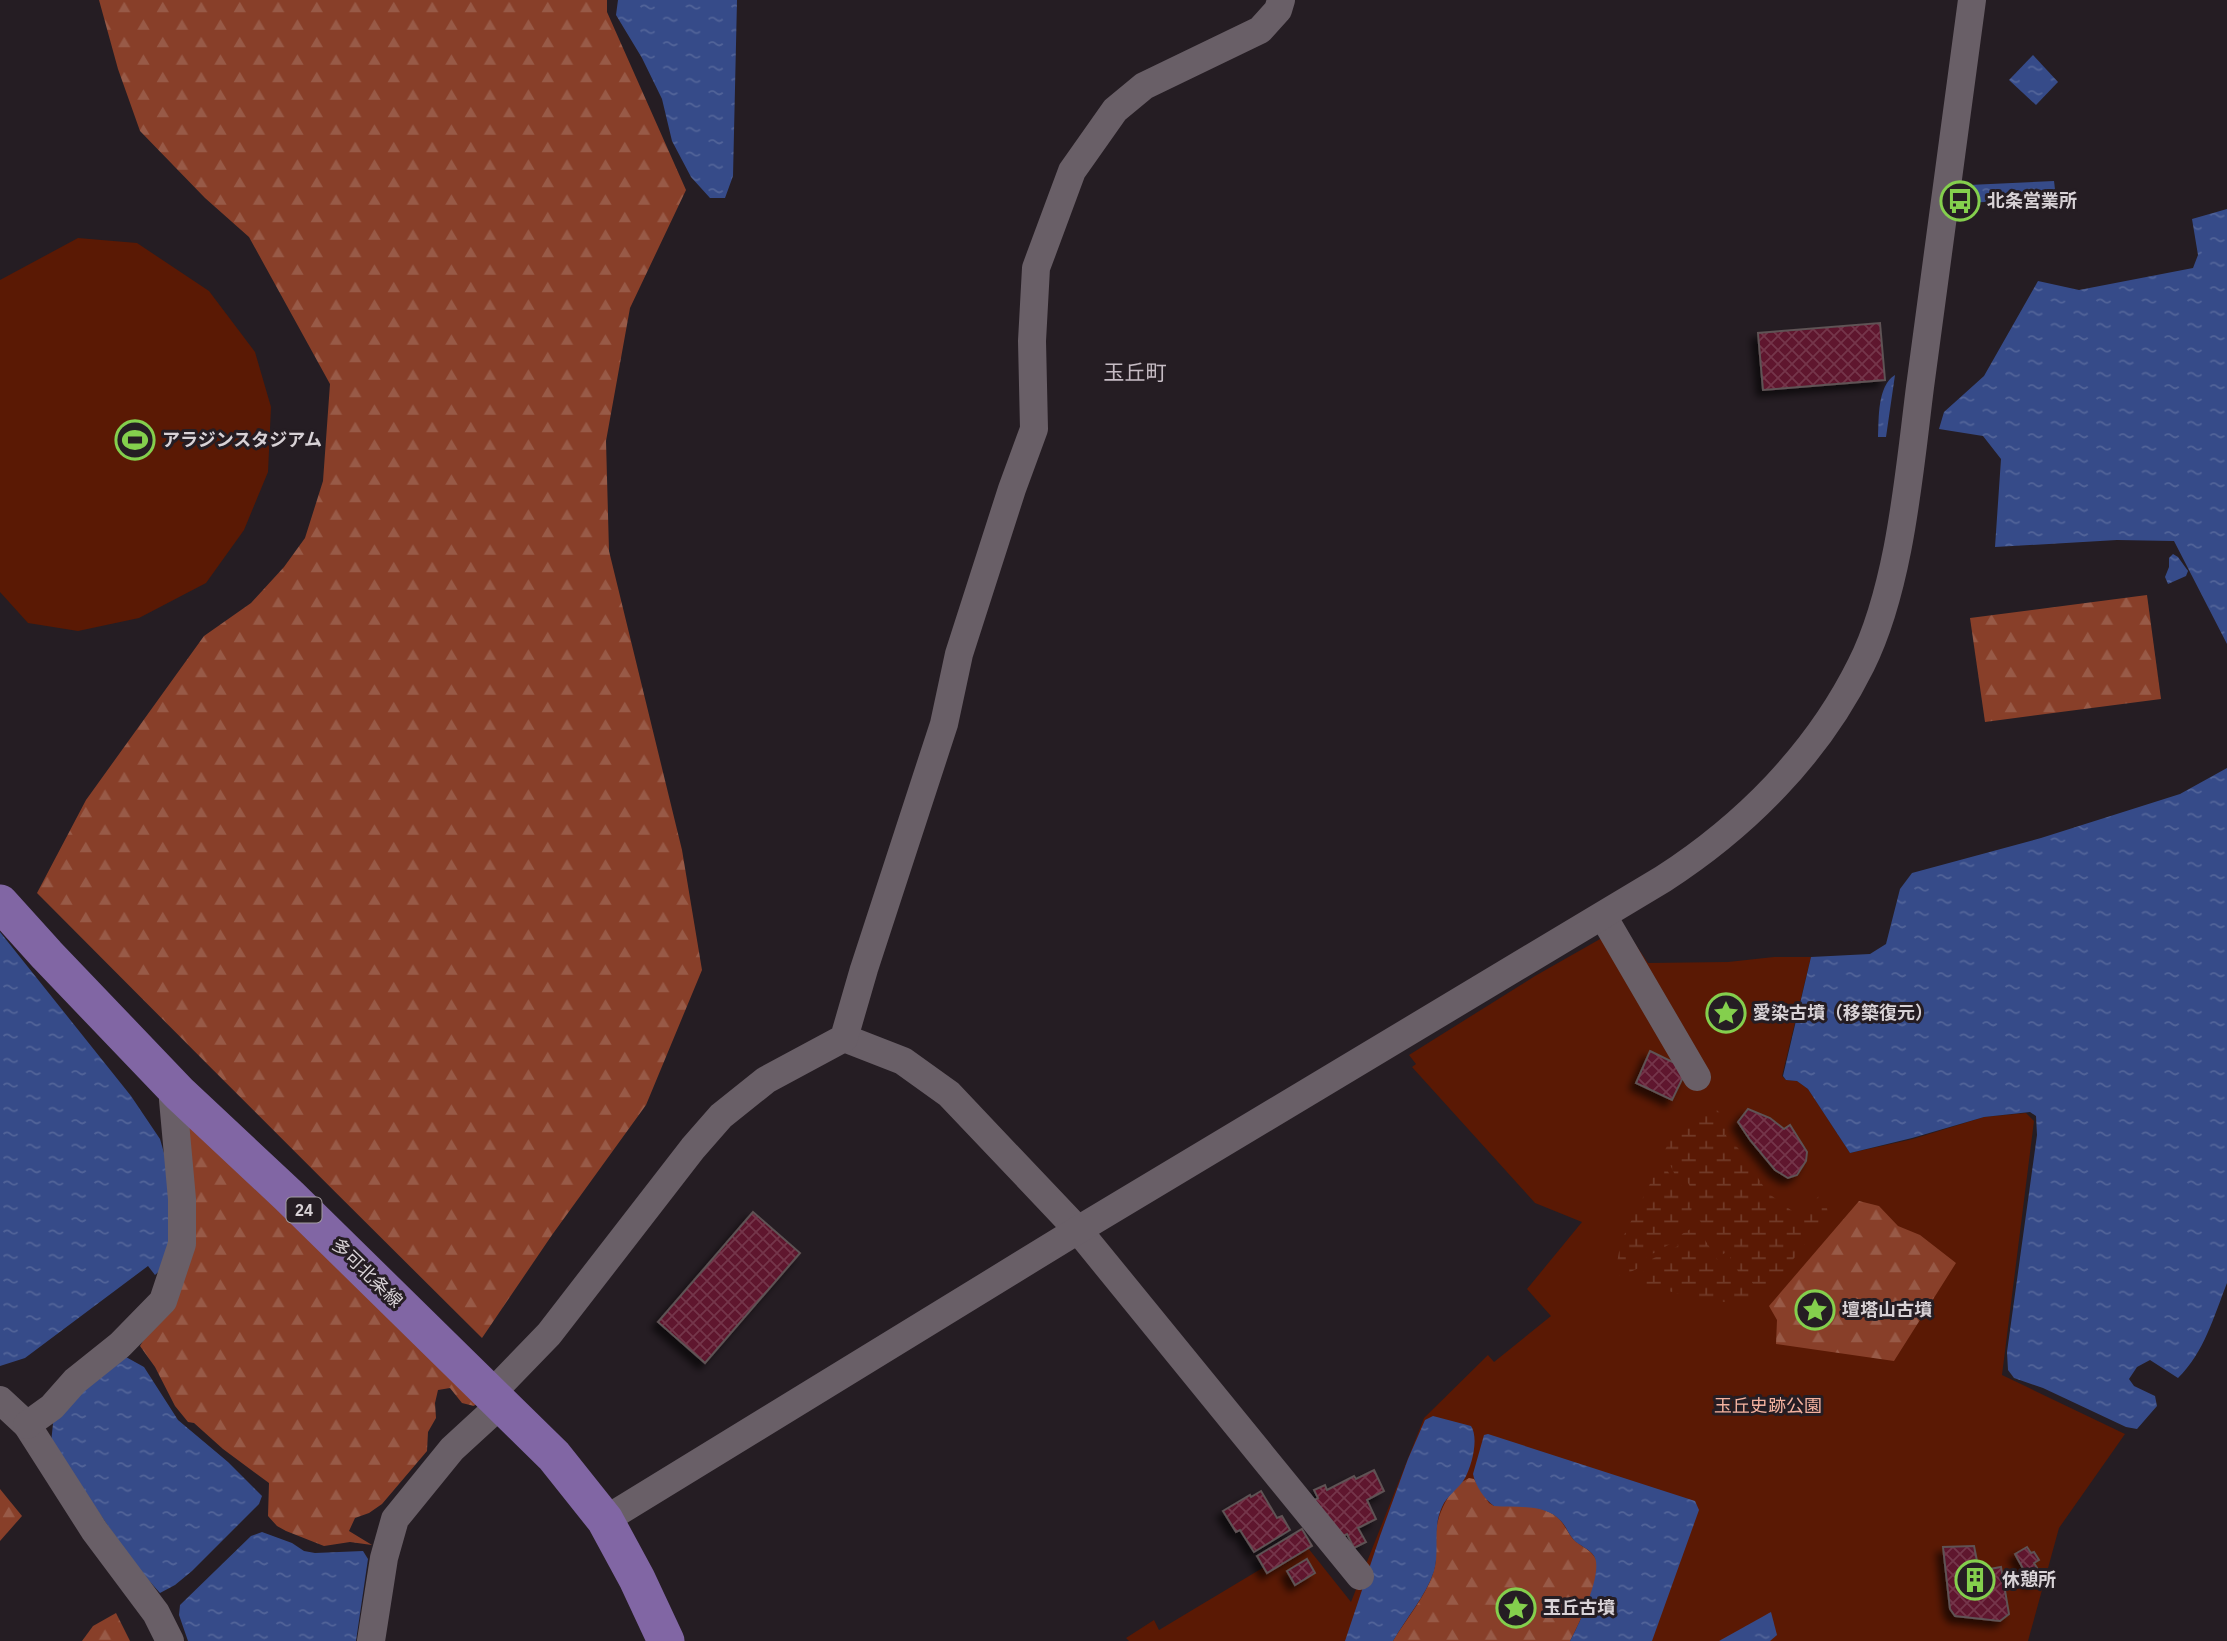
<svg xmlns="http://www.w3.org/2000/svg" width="2227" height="1641" viewBox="0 0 2227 1641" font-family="Arial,'Noto Sans JP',sans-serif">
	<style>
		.green { fill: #5a1904 }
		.forest { fill: url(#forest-firs) }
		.wetland { fill: url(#wetland-marsh) }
		.water { fill: url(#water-ripples) }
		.building { fill: url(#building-cross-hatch); stroke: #5e5254; stroke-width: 2; filter: url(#shadow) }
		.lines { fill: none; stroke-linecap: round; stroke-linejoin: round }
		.minor { stroke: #695f67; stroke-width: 28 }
		.major { stroke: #8166a4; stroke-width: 37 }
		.labels { text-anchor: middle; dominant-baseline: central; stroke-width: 6; stroke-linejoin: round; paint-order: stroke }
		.shield { fill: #251d23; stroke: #a29ca0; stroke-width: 2 }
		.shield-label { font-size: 16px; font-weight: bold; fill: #d8d2d6 }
		.poi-label { font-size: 18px; font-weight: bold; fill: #d8d2d6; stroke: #251d23; text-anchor: start }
		.street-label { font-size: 18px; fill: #d8d2d6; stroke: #251d23 }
		.park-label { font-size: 18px; fill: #f4b29f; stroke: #251d23 }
		.quarter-label { font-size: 21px; fill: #c6bcc4; stroke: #251d23 }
	</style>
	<defs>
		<pattern id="forest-firs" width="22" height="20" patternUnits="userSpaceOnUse" patternTransform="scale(1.75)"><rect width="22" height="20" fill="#883f29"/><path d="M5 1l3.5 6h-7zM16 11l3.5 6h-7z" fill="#985a47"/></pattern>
		<pattern id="wetland-marsh" width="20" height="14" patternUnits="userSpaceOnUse" patternTransform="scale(1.75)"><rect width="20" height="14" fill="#5a1904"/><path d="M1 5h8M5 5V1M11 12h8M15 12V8" fill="none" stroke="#713a28"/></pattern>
		<pattern id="water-ripples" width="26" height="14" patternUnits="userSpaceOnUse" patternTransform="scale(1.75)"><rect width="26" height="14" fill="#364b89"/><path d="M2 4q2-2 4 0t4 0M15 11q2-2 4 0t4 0" fill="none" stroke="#526499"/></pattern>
		<pattern id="building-cross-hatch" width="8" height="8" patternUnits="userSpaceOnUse" patternTransform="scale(1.75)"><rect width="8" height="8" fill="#5e152d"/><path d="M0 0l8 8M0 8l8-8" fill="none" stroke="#74364b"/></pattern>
		<filter id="shadow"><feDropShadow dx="-6" dy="6" stdDeviation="3.5" flood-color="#0009"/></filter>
	</defs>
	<rect width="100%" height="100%" fill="#251d23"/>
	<g class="green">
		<path d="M78 238 137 243 209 291 255 352 271 407 268 472 244 530 206 583 139 618 78 631 28 623 0 592V280Z"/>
		<path d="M1623 926 1648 963 1728 962 1774 957H1811L1782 1076 1786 1080 1797 1081 1808 1089 1850 1153 1913 1139 1984 1117 2026 1113 2034 1121 2002 1375 2125 1434 2059 1528 2028 1641H1129L1126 1638 1154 1620 1159 1630 1304 1543 1351 1602 1424 1418 1488 1355 1494 1362 1551 1316 1527 1289 1582 1222 1535 1203 1412 1067 1416 1064 1409 1055 1535 976Z"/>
	</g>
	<g class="forest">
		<path d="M99 0H607V12L686 190 630 308 606 441 609 551 682 850 702 970 646 1105 552 1235 482 1338C333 1190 185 1042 37 893L86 800 204 636 251 603 284 567 305 538 323 481 330 384 249 237 205 198 140 131 118 69Z"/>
		<path d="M2147 595 2161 699 1985 722 1970 618Z"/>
		<path d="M182 1116 486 1393 474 1406 462 1403 450 1388 438 1390 435 1403 436 1418 428 1432 427 1451 382 1504 369 1513 355 1518 349 1531 372 1545 350 1542 324 1546 286 1531 277 1526 268 1516 269 1483 223 1449 194 1423 188 1422 175 1406 155 1367 140 1346 162 1309Z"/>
		<path d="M1859 1201 1879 1206 1898 1226 1920 1235 1956 1263 1894 1361 1776 1344 1777 1320 1769 1306Z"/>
		<path d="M1469 1478 1474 1479 1489 1503 1494 1506C1513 1505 1542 1504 1557 1517 1564 1523 1567 1532 1573 1539 1582 1548 1596 1551 1598 1566 1599 1580 1578 1627 1570 1641H1393C1406 1620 1428 1593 1434 1570 1438 1558 1434 1544 1436 1532 1438 1512 1450 1487 1469 1478Z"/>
		<path d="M0 1489 22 1516 0 1541Z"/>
		<path d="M116 1613 130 1641H82L93 1626Z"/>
	</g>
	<g class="wetland">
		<path d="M1716 1109 1730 1124 1726 1136 1738 1148 1768 1193 1799 1216 1824 1191 1828 1214 1762 1300 1749 1277 1743 1280 1727 1252 1721 1255 1697 1216 1699 1204 1686 1179 1676 1177 1664 1152 1671 1138Z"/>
		<path d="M1662 1160 1674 1183 1681 1185 1692 1204 1691 1213 1695 1221 1666 1237 1670 1244 1645 1258 1647 1264 1622 1276 1615 1274 1621 1241Z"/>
		<path d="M1696 1226 1719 1262 1724 1260 1739 1287 1745 1285 1757 1304C1710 1303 1674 1294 1629 1279L1655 1266 1652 1259 1678 1246 1675 1238Z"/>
	</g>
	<g class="water">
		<path d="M618 0H737L733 176 725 198H710L691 177 672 141 662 99 642 58 616 15Z"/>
		<path d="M2033 55 2058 82 2036 105 2009 80Z"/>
		<path d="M2054 181 2056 198 1966 203 1969 185Z"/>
		<path d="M2227 209V644L2174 541 2117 540 1995 547 2001 459 1983 436 1939 429 1944 412 1984 376 2038 281 2079 290 2193 268 2198 255 2192 219Z"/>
		<path d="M1895 375 1886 437H1878C1879 419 1877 386 1895 375Z"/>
		<path d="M2173 554 2178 557 2188 571 2186 576 2168 584 2165 577 2169 567V558Z"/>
		<path d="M2227 768V1283C2214 1316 2204 1353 2178 1378L2150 1360 2137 1367 2129 1379 2134 1386 2155 1396 2157 1406 2137 1429 2126 1427 2043 1388 2014 1378 2008 1370 2007 1352 2037 1135 2036 1116 2030 1112 1984 1117 1912 1138 1850 1153 1808 1089 1797 1081 1786 1080 1783 1076 1811 957 1870 954 1886 944 1900 889 1912 873 2041 838 2180 794Z"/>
		<path d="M0 932 131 1096 160 1139 172 1181 173 1208 165 1266 155 1275 148 1266 25 1358 0 1366Z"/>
		<path d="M126 1357 144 1367 178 1420 228 1462 262 1496 259 1504 192 1571 175 1585 160 1593 135 1565 51 1443 54 1414Z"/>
		<path d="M1433 1416 1471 1426C1479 1438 1472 1465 1465 1478 1459 1489 1447 1495 1442 1507 1432 1528 1440 1550 1434 1571 1426 1596 1406 1618 1393 1641H1345L1380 1536 1408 1459 1425 1420Z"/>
		<path d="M1488 1434 1695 1501 1699 1510 1652 1641H1570C1579 1625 1604 1571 1594 1556 1589 1548 1579 1546 1573 1539 1568 1533 1566 1526 1561 1521 1545 1503 1515 1508 1494 1506 1485 1500 1475 1485 1473 1474L1484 1435Z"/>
		<path d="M262 1532 292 1543 304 1551 315 1553 363 1551 368 1559 356 1641H188L179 1615 180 1605 251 1536Z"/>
		<path d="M1771 1612 1777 1635 1770 1641H1719Z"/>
	</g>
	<g class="building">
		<path d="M1880 323 1885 380 1763 390 1758 333Z"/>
		<path d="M1650 1051 1687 1069 1672 1100 1636 1083Z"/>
		<path d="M1748 1109 1770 1118 1784 1129 1790 1125 1807 1152 1806 1161 1797 1175 1788 1178 1775 1170 1750 1140 1738 1122Z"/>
		<path d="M753 1212 800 1253 705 1363 658 1322Z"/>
		<path d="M1374 1470 1384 1491 1367 1500 1376 1519 1358 1528 1366 1542 1354 1548 1347 1534 1343 1536 1313 1501 1318 1498 1314 1490 1325 1485 1327 1490 1354 1476 1356 1479Z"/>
		<path d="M1261 1491 1277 1518 1282 1516 1290 1530 1254 1552 1240 1530 1236 1532 1223 1511 1250 1495 1251 1497Z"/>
		<path d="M1302 1529 1312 1546 1267 1573 1257 1556Z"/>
		<path d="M1974 1546 1979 1571 2001 1567 2009 1614 2000 1621 1955 1616 1950 1609 1943 1547Z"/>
		<path d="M2027 1547 2031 1553 2034 1552 2039 1560 2034 1563 2042 1576 2031 1583 2015 1554Z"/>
		<path d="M1307 1559 1315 1573 1295 1585 1287 1571Z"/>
	</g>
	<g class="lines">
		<g class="minor">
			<path d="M1603 916 1697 1077"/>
			<path d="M844 1038 903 1061 949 1094 1078 1230 1360 1576"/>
			<path d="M492 1393 549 1334 693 1148 721 1116 766 1080 844 1038 864 969 944 724 959 654 1012 489 1034 429 1032 341 1036 268 1072 171 1115 110 1144 86 1260 30 1278 10 1281 0"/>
			<path d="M0 1400 27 1425 94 1530 156 1613 170 1641"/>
			<path d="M27 1425 52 1407 75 1381 120 1345 163 1301 182 1244V1199L173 1100 179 1093"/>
			<path d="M605 1520 1078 1230 1663 879C1745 826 1817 754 1861 665 1900 587 1909 474 1920 387 1937 258 1954 129 1972 0"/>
			<path d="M371 1641 384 1558 395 1519 452 1449 502 1403"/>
		</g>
		<path class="major" d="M0 903 47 955 179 1093 289 1196 554 1456 605 1520 637 1579 666 1641"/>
	</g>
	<defs>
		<g id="bus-ring" transform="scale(2.0125)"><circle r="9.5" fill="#251d23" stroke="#84cf4d" stroke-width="1.5"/><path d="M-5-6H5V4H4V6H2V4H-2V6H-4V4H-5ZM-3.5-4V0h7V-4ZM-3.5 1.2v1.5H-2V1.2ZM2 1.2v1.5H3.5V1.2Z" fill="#84cf4d"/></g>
		<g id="stadium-ring" transform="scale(2.0125)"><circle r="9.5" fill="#251d23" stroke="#84cf4d" stroke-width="1.5"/><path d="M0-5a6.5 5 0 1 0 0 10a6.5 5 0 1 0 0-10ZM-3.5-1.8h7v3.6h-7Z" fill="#84cf4d"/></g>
		<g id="sight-ring" transform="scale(2.0125)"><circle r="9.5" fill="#251d23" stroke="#84cf4d" stroke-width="1.5"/><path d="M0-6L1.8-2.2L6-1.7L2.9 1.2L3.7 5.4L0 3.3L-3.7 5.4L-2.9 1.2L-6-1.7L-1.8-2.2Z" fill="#84cf4d"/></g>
		<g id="building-ring" transform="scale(2.0125)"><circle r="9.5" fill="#251d23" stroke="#84cf4d" stroke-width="1.5"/><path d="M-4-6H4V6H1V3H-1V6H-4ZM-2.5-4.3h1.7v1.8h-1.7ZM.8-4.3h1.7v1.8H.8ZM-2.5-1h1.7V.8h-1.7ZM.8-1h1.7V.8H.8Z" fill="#84cf4d"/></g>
	</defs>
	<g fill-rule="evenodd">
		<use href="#bus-ring" x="1960" y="201"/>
		<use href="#stadium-ring" x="135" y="440"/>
		<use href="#sight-ring" x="1726" y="1013"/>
		<use href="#sight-ring" x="1815" y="1310"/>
		<use href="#building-ring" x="1975" y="1580"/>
		<use href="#sight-ring" x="1516" y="1608"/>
	</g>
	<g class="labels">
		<rect class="shield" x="286.5" y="1197.5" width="35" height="25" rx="5"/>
		<g class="shield-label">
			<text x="304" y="1210">24</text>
		</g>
		<g class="poi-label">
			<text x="1987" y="201">北条営業所</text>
			<text x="162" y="440">アラジンスタジアム</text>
			<text x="1753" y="1013">愛染古墳（移築復元）</text>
			<text x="1842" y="1310">壇塔山古墳</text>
			<text x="2002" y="1580">休憩所</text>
			<text x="1543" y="1608">玉丘古墳</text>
		</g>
		<g class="street-label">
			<text transform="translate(367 1273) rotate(44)">多可北条線</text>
		</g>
		<g class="park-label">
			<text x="1768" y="1406">玉丘史跡公園</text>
		</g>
		<g class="quarter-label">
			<text x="1135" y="372">玉丘町</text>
		</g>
	</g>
</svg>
